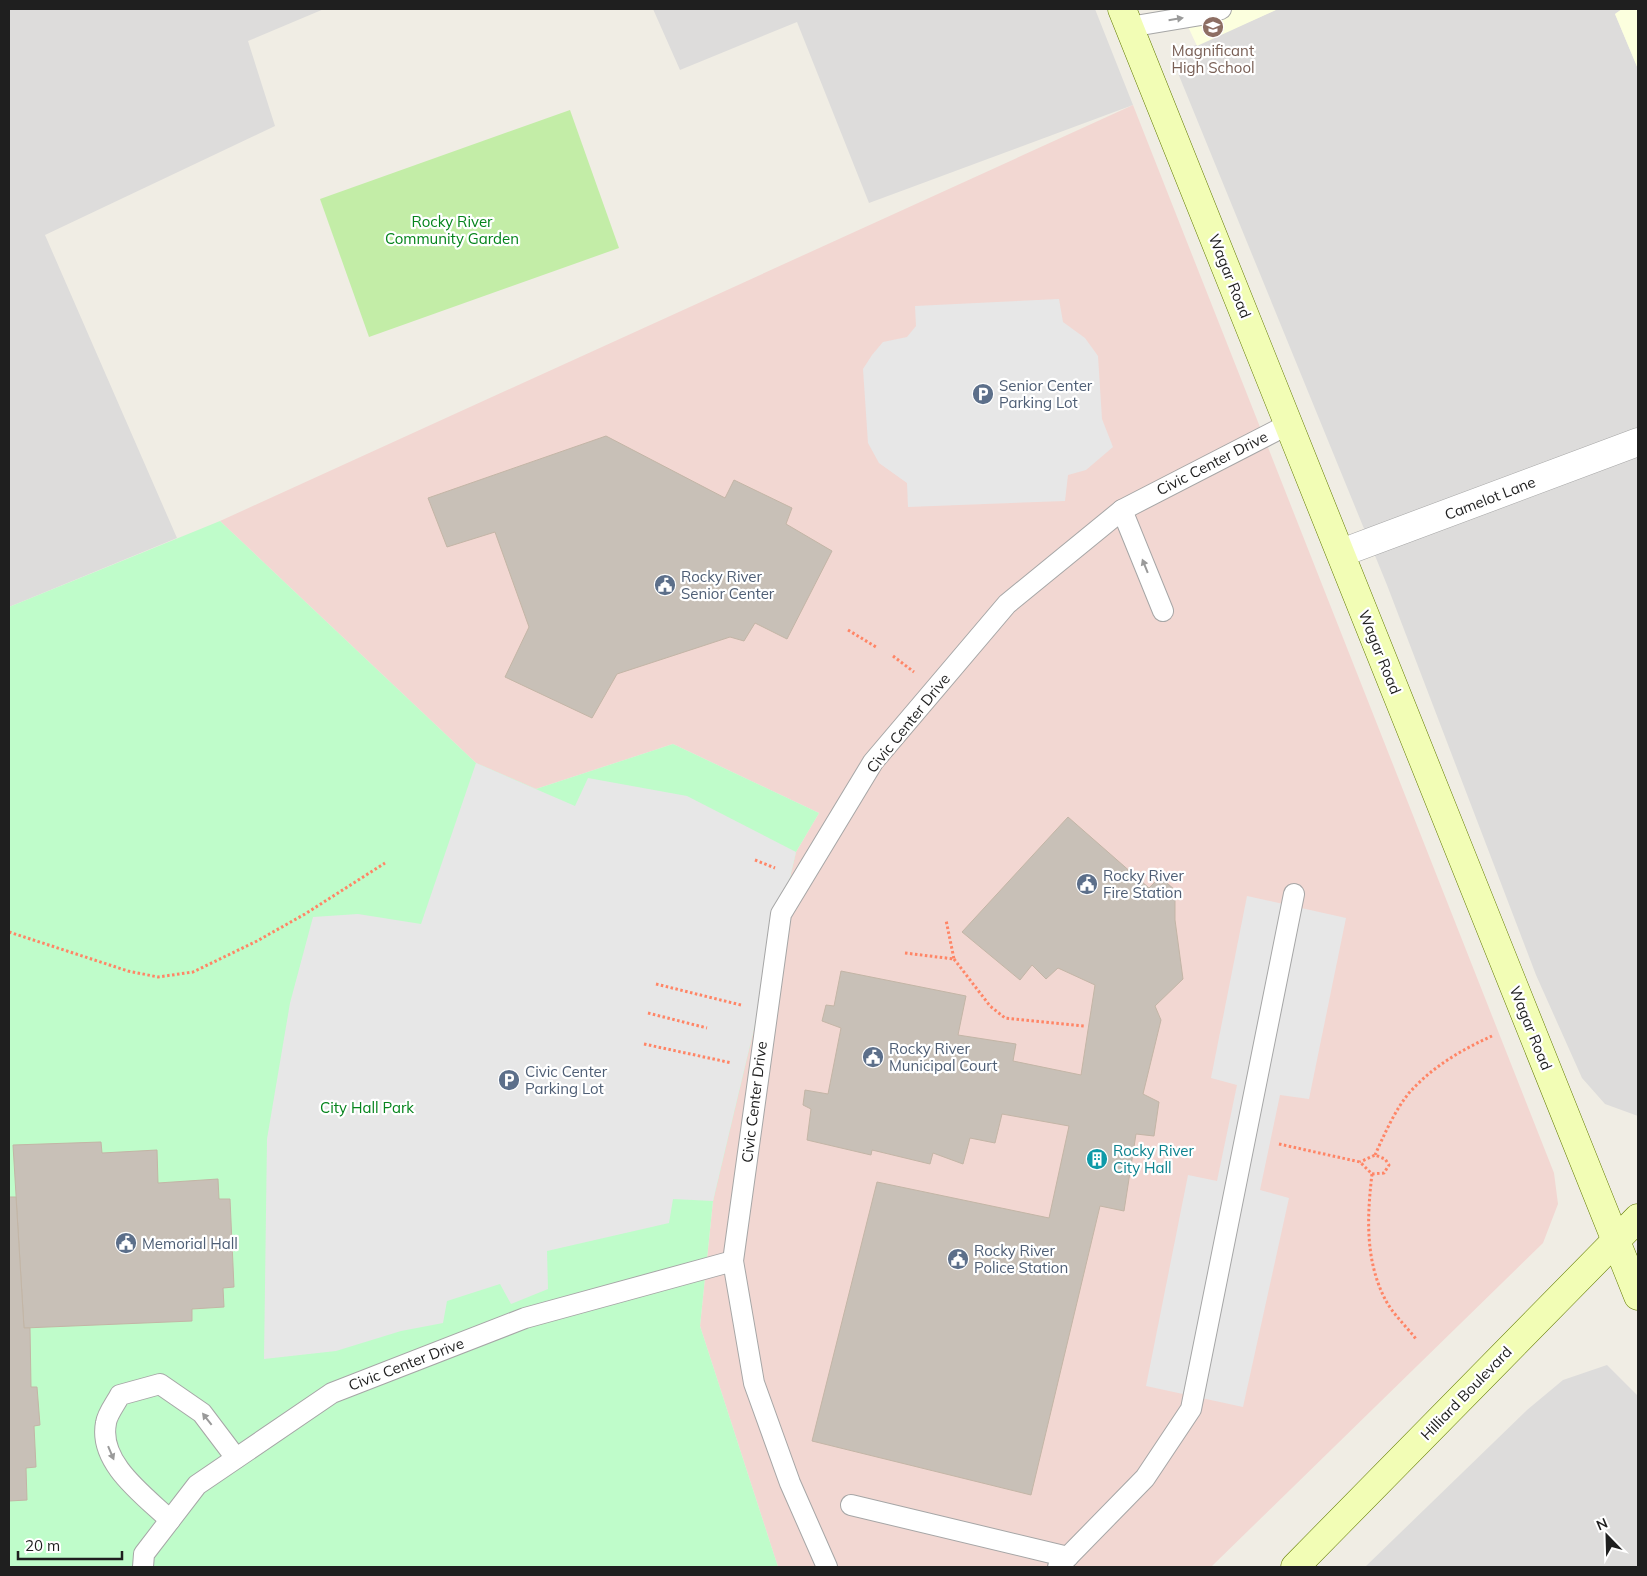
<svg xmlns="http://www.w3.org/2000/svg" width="1647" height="1576" viewBox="0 0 1647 1576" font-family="Mulish,sans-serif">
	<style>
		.residential { fill: #dddcdb }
		.commercial { fill: #f2d7d2 }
		.education { fill: #fcffde }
		.grass { fill: #c3eda7 }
		.park { fill: #bffcca }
		.parking { fill: #e7e7e7 }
		.building { fill: #c8c0b7; stroke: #c3b5a6 }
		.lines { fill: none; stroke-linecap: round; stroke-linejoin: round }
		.lane-casing { stroke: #a6a6a6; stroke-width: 22 }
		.street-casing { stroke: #a6a6a6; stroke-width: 29 }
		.secondary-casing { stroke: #627b00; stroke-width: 29 }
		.path { stroke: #ff8566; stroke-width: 3; stroke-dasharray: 2.5 2.5; stroke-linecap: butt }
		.lane { stroke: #fff; stroke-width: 20 }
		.street { stroke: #fff; stroke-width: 28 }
		.secondary { stroke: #f2fdb5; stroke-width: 28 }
		.oneway { fill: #9a9a9a }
		.labels { text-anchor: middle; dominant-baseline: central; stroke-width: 4.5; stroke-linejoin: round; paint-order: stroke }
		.education-label { font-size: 15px; fill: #785e54; stroke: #fff }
		.park-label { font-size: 15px; fill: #05841c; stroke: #fff }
		.street-label { font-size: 15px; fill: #1f1f1f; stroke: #fff }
		.service-label { font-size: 15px; fill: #4e5e75; stroke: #fff; text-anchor: start }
		.culture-label { font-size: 15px; fill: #0d838f; stroke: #fff; text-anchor: start }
	</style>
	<rect width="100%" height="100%" fill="#f0ede4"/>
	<g class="residential">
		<path d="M9 9H324L248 41 275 126 45 235 177 538 9 607Z"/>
		<path d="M653 9H1095L1133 105 869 203 797 22 680 70Z"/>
		<path d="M1278 9H1622L1615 14 1638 69V1116L1605 1104 1582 1078 1536 975 1387 585 1171 56Z"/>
		<path d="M1607 1365 1638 1396V1567H1365L1527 1410 1563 1380Z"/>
	</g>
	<path class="commercial" d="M1133 105 1554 1173 1558 1204 1543 1243 1211 1567H778L700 1326 713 1201 726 1144 796 852 819 813 673 744 536 789 476 763 220 521Z"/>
	<g class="education">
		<path d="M1180 9H1278L1197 46Z"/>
		<path d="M1622 9H1638V69L1615 14Z"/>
	</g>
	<path class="grass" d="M570 110 619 248 369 337 320 199Z"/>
	<path class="park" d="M220 521 476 763 536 789 673 744 819 813 796 852 713 1201 700 1326 778 1567H9V607Z"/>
	<g class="parking">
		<path d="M1059 299 1063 322 1085 338 1098 356 1102 419 1113 447 1086 470 1068 475 1065 501 908 507 907 483 879 463 868 443 863 369 872 355 883 342 907 337 916 326 915 306Z"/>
		<path d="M476 763 575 806 588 778 687 796 796 852 713 1201 673 1199 669 1223 547 1251 548 1289 511 1304 500 1284 447 1301 443 1323 401 1331 336 1351 264 1359 267 1139 290 1003 313 917 358 914 421 924Z"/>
		<path d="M1247 896 1346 918 1309 1099 1280 1095 1260 1190 1289 1198 1243 1407 1146 1386 1188 1175 1217 1181 1237 1085 1211 1078Z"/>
	</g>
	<g class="building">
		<path d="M606 436 725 498 734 480 792 508 786 524 832 551 787 639 755 623 744 641 730 637 617 674 592 718 505 677 529 627 495 532 447 547 428 498Z"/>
		<path d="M1068 817 1149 888 1160 877 1175 890V920L1183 979 1155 1006 1161 1020 1143 1094 1159 1102 1154 1136 1136 1134 1124 1211 1100 1206 1031 1495 812 1441 877 1182 1049 1218 1069 1126 1002 1114 995 1143 970 1138 963 1164 933 1153 930 1164 872 1150 871 1155 807 1140 811 1109 803 1105 805 1090 828 1094 841 1028 822 1021 826 1005 834 1006 841 971 966 996 958 1035 1016 1044 1013 1061 1081 1075 1095 985 1058 968 1046 979 1032 965 1020 980 962 932Z"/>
		<path d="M101 1142 102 1153 157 1150 158 1183 218 1179 219 1199H230L234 1287 223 1288 224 1307 192 1309V1321L24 1328 13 1145Z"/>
		<path d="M9 1197H16L24 1328H30L31 1387H37L40 1425 34 1426 36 1467 26 1468 27 1500 9 1501Z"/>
	</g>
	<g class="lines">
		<g class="lane-casing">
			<g id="lane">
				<path d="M1129 27 1207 14 1221 9"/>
				<path d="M1122 510 1163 611"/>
				<path d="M851 1505 1068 1557"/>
				<path d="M170 1520C145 1496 98 1463 106 1423 107 1414 116 1403 120 1395L160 1384 202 1413 236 1458"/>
				<path d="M143 1567 144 1554 197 1485 332 1393 525 1318 733 1261"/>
				<path d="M827 1567 790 1483 754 1383 733 1261 781 914 873 762 1007 604 1122 510 1289 424"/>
				<path d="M1058 1567 1145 1478 1191 1409 1294 894"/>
			</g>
		</g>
		<g class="street-casing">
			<path id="street" d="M1341 553 1638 442"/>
		</g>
		<g class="secondary-casing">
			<g id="secondary">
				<path d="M1122 9 1638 1296"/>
				<path d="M1295 1567 1638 1218"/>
			</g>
		</g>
		<g class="path">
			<path d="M848 630 876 647"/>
			<path d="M893 656 914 672"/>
			<path d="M755 860 775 868"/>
			<path d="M9 932 128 971 158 977 193 972 257 941 305 914 385 863"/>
			<path d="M905 953 954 959 946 920"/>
			<path d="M954 959 990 1006 1005 1018 1084 1026"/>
			<path d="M656 984 741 1005"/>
			<path d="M648 1013 707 1028"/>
			<path d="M644 1044 732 1063"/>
			<path d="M1279 1144 1360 1162 1372 1174 1384 1173 1389 1165 1385 1159 1375 1155 1360 1162"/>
			<path d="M1375 1155C1384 1135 1395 1110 1409 1093 1432 1067 1461 1050 1492 1036"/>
			<path d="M1372 1174C1367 1216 1365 1260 1385 1299 1392 1313 1406 1326 1416 1339"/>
		</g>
		<use href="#lane" class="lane"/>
		<use href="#street" class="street"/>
		<use href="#secondary" class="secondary"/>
	</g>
	<defs><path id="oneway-solid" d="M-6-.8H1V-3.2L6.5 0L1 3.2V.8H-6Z" transform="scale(1.25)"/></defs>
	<g class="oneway">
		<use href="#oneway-solid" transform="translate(1176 19) rotate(-9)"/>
		<use href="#oneway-solid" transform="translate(1145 566) rotate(-112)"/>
		<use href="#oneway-solid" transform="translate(207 1419) rotate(-128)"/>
		<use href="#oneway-solid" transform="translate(111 1453) rotate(67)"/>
	</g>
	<defs>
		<g id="school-disc" transform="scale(1.125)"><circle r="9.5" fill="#8d6e63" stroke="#fff"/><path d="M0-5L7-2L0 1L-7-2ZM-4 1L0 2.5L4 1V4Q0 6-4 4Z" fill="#fff"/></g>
		<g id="parking-disc" transform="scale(1.125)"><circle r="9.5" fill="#5c6f8a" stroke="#fff"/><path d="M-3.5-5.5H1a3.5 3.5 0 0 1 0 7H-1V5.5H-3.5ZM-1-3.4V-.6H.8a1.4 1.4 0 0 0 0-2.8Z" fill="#fff"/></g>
		<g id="civic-disc" transform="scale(1.125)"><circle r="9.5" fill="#5c6f8a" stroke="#fff"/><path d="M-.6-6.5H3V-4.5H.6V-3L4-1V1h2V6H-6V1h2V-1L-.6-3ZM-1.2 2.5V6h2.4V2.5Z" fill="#fff"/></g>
		<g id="building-disc" transform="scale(1.125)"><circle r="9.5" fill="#0f9aa8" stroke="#fff"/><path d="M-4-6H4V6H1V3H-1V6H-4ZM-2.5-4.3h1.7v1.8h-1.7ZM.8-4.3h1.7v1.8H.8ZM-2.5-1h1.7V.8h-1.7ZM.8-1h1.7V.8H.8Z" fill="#fff"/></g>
	</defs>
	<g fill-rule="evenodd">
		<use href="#school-disc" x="1213" y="27"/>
		<use href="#parking-disc" x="983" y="394"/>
		<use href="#civic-disc" x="665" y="585"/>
		<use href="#civic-disc" x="1087" y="884"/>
		<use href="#civic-disc" x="873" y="1057"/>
		<use href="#parking-disc" x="509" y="1080"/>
		<use href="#building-disc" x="1097" y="1159"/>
		<use href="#civic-disc" x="126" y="1243"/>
		<use href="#civic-disc" x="958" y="1259"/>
	</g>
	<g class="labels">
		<g class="education-label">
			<text x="1213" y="50">Magnificant<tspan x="1213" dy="17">High School</tspan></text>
		</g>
		<g class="park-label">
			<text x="452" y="221">Rocky River<tspan x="452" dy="17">Community Garden</tspan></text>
			<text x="367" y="1107">City Hall Park</text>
		</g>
		<g class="street-label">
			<text transform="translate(1230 276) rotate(68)">Wagar Road</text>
			<text transform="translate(1212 463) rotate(-27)">Civic Center Drive</text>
			<text transform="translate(1490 498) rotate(-21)">Camelot Lane</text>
			<text transform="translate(1380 652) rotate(68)">Wagar Road</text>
			<text transform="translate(908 723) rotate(-51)">Civic Center Drive</text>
			<text transform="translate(1531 1028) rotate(68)">Wagar Road</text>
			<text transform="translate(754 1102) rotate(-83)">Civic Center Drive</text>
			<text transform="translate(406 1364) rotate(-21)">Civic Center Drive</text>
			<text transform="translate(1466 1393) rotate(-46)">Hilliard Boulevard</text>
		</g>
		<g class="service-label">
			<text x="999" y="385">Senior Center<tspan x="999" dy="17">Parking Lot</tspan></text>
			<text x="681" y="576">Rocky River<tspan x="681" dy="17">Senior Center</tspan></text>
			<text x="1103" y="875">Rocky River<tspan x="1103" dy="17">Fire Station</tspan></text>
			<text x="889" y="1048">Rocky River<tspan x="889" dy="17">Municipal Court</tspan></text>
			<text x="525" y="1071">Civic Center<tspan x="525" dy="17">Parking Lot</tspan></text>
			<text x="142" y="1243">Memorial Hall</text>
			<text x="974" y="1250">Rocky River<tspan x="974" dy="17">Police Station</tspan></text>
		</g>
		<g class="culture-label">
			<text x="1113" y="1150">Rocky River<tspan x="1113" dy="17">City Hall</tspan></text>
		</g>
	</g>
	<rect width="1647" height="1576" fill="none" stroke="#1f1f1f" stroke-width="20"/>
	<g transform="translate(1607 1536) rotate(337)" stroke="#ffffff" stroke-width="4" paint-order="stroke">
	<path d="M0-4L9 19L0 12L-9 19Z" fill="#1f1f1f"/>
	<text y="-8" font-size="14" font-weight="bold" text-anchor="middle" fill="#1f1f1f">N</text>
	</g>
	<path d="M18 1551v8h104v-8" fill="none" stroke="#1f1f1f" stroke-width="2.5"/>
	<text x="25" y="1551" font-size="15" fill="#1f1f1f" stroke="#ffffff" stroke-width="4" paint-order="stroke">20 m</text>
</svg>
